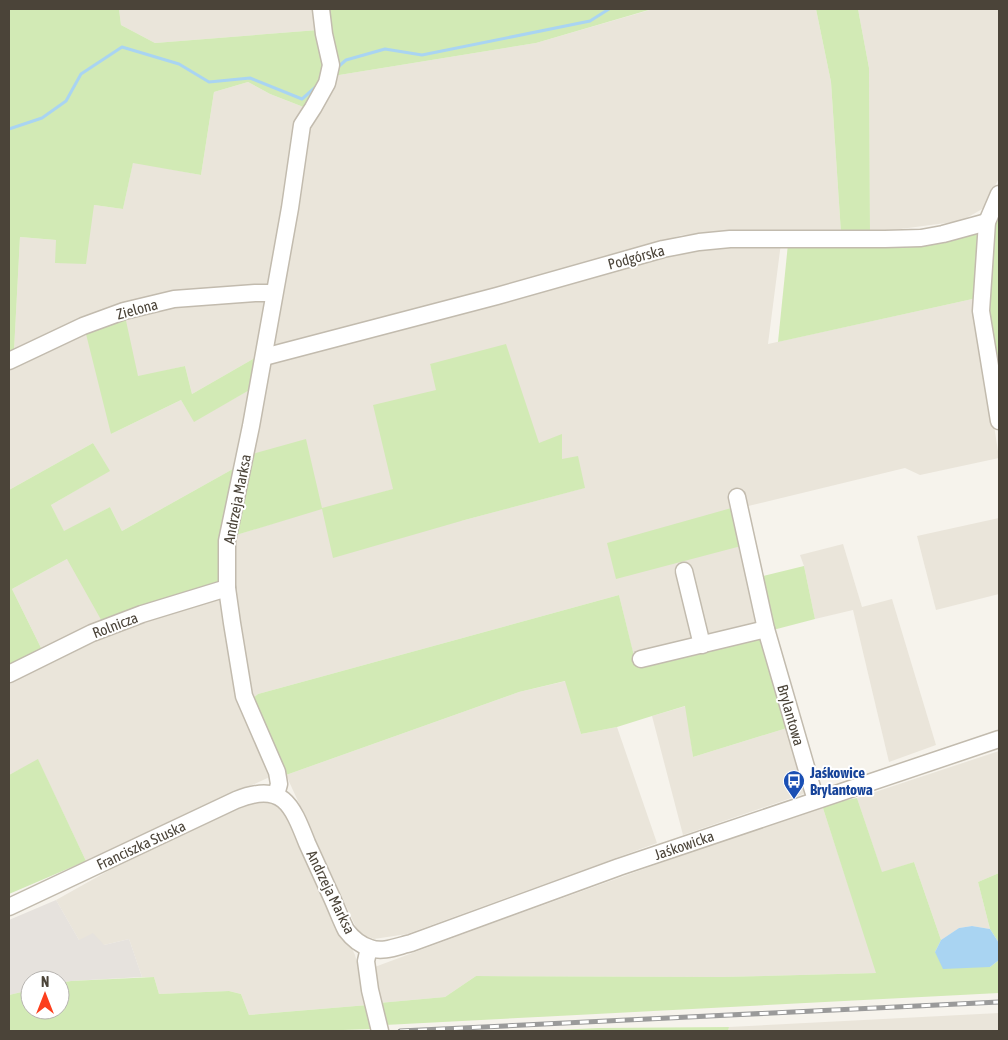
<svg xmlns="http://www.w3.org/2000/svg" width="1008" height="1040" viewBox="0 0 1008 1040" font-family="'Asap Condensed',sans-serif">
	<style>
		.residential { fill: #eae5da; fill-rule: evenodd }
		.industrial { fill: #e6e2dd }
		.green { fill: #d2eab5 }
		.water { fill: #a9d4f2 }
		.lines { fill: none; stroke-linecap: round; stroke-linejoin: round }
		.stream { stroke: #a9d4f2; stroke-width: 3 }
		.minor-casing { stroke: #c2bbae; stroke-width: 19 }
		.minor { stroke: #fff; stroke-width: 16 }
		.rail-casing { stroke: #9a9a9a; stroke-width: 5 }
		.rail { stroke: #fff; stroke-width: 3; stroke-dasharray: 9; stroke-linecap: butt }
		.labels { text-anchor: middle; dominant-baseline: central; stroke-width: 4; stroke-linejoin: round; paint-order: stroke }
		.street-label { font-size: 15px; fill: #4b4439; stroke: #fff }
		.transit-label { font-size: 15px; font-weight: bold; fill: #164399; stroke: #fff; text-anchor: start }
	</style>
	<rect width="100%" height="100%" fill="#f6f3ec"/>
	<g class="residential">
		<path d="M119 9H316L318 30 155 43 121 25Z"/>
		<path d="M653 9H816L831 82 841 233H719L682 235 580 266 270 348 306 129 333 76 536 43Z"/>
		<path d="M858 9H999V174L998 180 984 208 961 221 870 233 869 68Z"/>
		<path d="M248 82 270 94 306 108 258 356 192 394 185 366 138 377 111 434 181 400 194 421 253 388 240 465 122 531 110 507 64 532 51 505 109 471 93 443 9 490V354L14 351 20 237 56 240 94 205 123 209 133 162 201 175 214 92Z"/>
		<path d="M781 243 768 344 977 298 978 321 999 458 920 475 905 468 744 507 745 545 762 628 634 657 619 595 258 694 252 699 234 583 233 536 322 508 249 455 269 362 677 252ZM430 364 562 460 584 488 461 521 322 509 394 489 437 390Z"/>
		<path d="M999 518V594L936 610 917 536Z"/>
		<path d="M843 544 862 607 892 599 936 745 889 762 853 610 815 619 804 566 800 555Z"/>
		<path d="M67 559 222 584 241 698 274 775 86 861 38 760 9 775V670L43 652 12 589Z"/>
		<path d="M566 681 581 734 617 727 657 843 407 934 374 939 359 934 286 775 519 692Z"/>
		<path d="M686 706 693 757 787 728 806 793 683 835 652 716Z"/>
		<path d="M999 751V873L978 882 990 929 972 926 959 928 941 940 914 862 882 873 857 798Z"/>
		<path d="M258 799 274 801 290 817 355 955 368 1005 249 1015 241 994 229 991 159 994 154 977H142L129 939 104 945 79 940 56 900 133 857Z"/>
		<path d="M822 805 877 973 722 977 476 976 445 997 379 1003 372 968 485 926Z"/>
		<path d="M999 1013V1031H728L729 1027Z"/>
	</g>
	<path class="industrial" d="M56 900 79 940 93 933 104 945 129 939 142 977 71 981 60 983V980H30V990L9 995V920Z"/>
	<g class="green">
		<path d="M9 9H119L121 25 155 43 318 30 325 66 320 84 306 108 270 94 248 82 214 92 201 175 133 163 123 209 94 205 86 264 55 263 56 240 20 237 14 351 9 354Z"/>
		<path d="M321 9H652L536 43 333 76Z"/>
		<path d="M816 9H858L869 68 870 233H841L831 82Z"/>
		<path d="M999 212V382L987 306 992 252 996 223Z"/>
		<path d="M981 232 977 298 778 342 788 244Z"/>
		<path d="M125 316 138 376 185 366 192 394 258 356 253 388 194 422 181 400 111 434 85 330Z"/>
		<path d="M506 344 539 443 562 434V459L578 456 585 488 461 521 333 558 322 509 233 536 249 455 306 439 322 508 393 489 373 405 436 390 430 364Z"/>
		<path d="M93 443 110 471 51 505 64 531 110 507 122 531 240 465 222 584 104 625 67 559 12 589 43 652 9 670V490Z"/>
		<path d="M735 507 745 545 616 579 607 543Z"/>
		<path d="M804 566 815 619 773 630 759 577Z"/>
		<path d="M619 595 636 664 759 634 787 728 693 757 685 706 652 716 617 727 581 734 565 681 519 692 286 775 252 699 258 694Z"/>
		<path d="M38 759 86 861 9 894V775Z"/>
		<path d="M857 798 882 872 914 862 941 940 935 952 990 967 999 960V993L385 1025 379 1003 445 997 476 976 722 977 876 973 822 805Z"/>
		<path d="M999 873V943L990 929 978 882Z"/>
		<path d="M154 977 159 994 229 991 241 994 249 1015 368 1005 374 1029 312 1031H9V995L30 990V1010H60V983L71 981Z"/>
		<path d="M729 1027 728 1031H537L598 1028Z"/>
	</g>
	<path class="water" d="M972 926 990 929 999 943V960L990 967 943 969 935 952 941 940 959 928Z"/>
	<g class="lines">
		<g class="stream">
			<path d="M338 67 346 60 385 49 422 55 590 21 609 9"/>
			<path d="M9 129 42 118 66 101 81 74 122 47 179 64 209 82 250 78 302 99 318 85"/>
		</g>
		<g class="minor-casing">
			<g id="minor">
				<path d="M999 194 987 222 981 311 999 421"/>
				<path d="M264 357 497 296 663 249 699 242 730 239H885L921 238 943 234 987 222"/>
				<path d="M9 361 83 326 124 311 174 299 255 293H274"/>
				<path d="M737 497 766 629 811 784 816 800"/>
				<path d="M684 571 702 645"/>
				<path d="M641 659 766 629"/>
				<path d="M9 674 92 633 142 614 227 588"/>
				<path d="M276 795 279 784 277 772 244 696 232 623 227 588V541L251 426 290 208 302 125 313 108 327 83 331 65 324 34 321 9"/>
				<path d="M9 907 236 800C283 781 292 805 307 843 315 861 324 880 332 898 337 909 341 920 346 930 352 938 360 945 370 948 383 953 398 946 411 943L619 867 999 739"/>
				<path d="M369 948 366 961 370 990 380 1031"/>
			</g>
		</g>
		<use href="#minor" class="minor"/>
		<g class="rail-casing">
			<path id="rail" d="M400 1031 999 1002"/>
		</g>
		<use href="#rail" class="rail"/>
	</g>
	<defs>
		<g id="bus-pin" transform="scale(1.125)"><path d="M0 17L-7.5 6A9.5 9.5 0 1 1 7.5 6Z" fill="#1a4fb4" stroke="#fff"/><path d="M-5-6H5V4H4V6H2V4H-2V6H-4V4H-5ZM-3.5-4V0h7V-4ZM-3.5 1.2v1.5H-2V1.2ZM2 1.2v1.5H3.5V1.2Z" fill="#fff"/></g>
	</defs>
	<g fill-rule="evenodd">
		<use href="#bus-pin" x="794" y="781"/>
	</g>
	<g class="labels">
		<g class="street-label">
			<text transform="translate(636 257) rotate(-15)">Podgórska</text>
			<text transform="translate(137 309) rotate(-15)">Zielona</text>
			<text transform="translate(237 499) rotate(-79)">Andrzeja Marksa</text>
			<text transform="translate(115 625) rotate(-21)">Rolnicza</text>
			<text transform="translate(791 715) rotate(74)">Brylantowa</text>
			<text transform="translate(141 845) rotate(-25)">Franciszka Stuska</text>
			<text transform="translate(684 845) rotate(-19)">Jaśkowicka</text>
			<text transform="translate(331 892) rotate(64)">Andrzeja Marksa</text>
		</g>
		<g class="transit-label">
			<text x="810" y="772">Jaśkowice<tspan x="810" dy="17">Brylantowa</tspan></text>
		</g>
	</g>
	<rect width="1008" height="1040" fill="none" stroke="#4b4439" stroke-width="20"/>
	<g transform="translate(45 995)"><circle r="24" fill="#ffffff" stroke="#b7b4b0"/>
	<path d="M0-4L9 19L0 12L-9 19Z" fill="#fc3f1d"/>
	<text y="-8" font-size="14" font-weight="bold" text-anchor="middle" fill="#4b4439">N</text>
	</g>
</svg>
